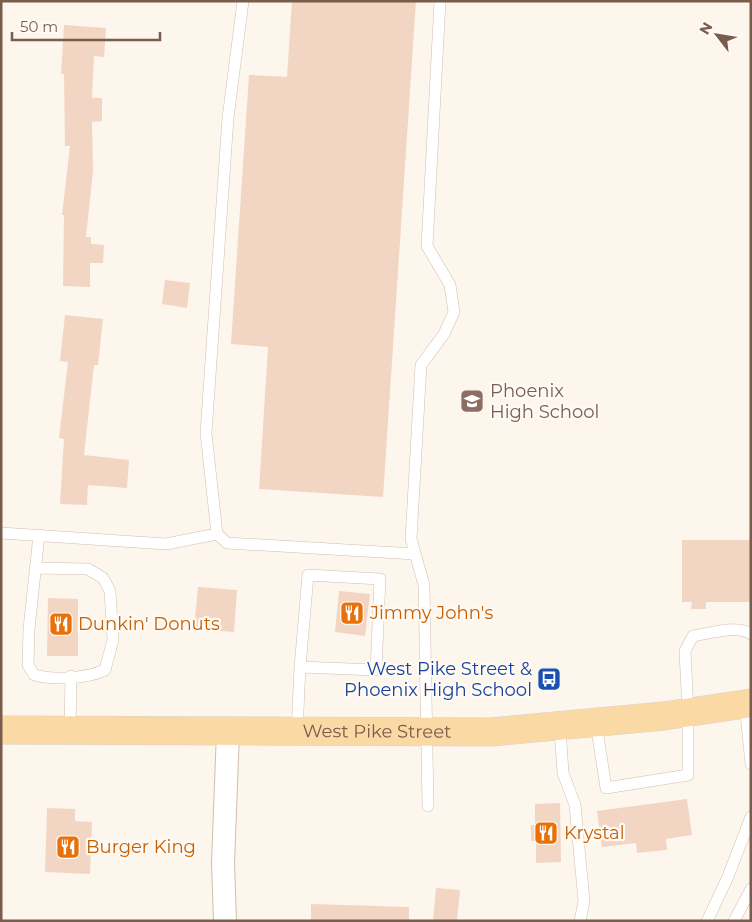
<svg xmlns="http://www.w3.org/2000/svg" width="752" height="922" viewBox="0 0 752 922" font-family="Montserrat,sans-serif">
	<style>
		.building { fill: #f3d5c3 }
		.lines { fill: none; stroke-linecap: round; stroke-linejoin: round }
		.lane-casing { stroke: #d1beb0; stroke-width: 12 }
		.street-casing { stroke: #d1beb0; stroke-width: 24 }
		.primary-casing { stroke: #dad1cd; stroke-width: 29 }
		.lane { stroke: #fff; stroke-width: 11 }
		.street { stroke: #fff; stroke-width: 22 }
		.primary { stroke: #fbd9a5; stroke-width: 28 }
		.labels { text-anchor: middle; dominant-baseline: central; stroke-width: 4.5; stroke-linejoin: round; paint-order: stroke }
		.education-label { font-size: 18px; fill: #785e54; stroke: #fffaf3; text-anchor: start }
		.food-label { font-size: 18px; fill: #c56008; stroke: #fffaf3; text-anchor: start }
		.transit-label { font-size: 18px; fill: #164399; stroke: #fffaf3; text-anchor: end }
		.street-label { font-size: 18px; fill: #7a5c4d; stroke: #fffaf3 }
	</style>
	<rect width="100%" height="100%" fill="#fdf6ec"/>
	<g class="building">
		<path d="M292 1H416L383 497 259 489 268 347 231 344 249 75 287 77Z"/>
		<path d="M64 25 106 28 104 57 94 56 92 98H102V121L92 122 93 171 86 237H91V244L104 245 103 263H90V287L63 286 64 215H62L70 146H65L64 74H61Z"/>
		<path d="M165 280 190 283 187 308 162 304Z"/>
		<path d="M65 315 103 319 98 365H94L84 455 129 460 127 488 88 485 87 505 60 504 64 439 59 438 68 362 60 361Z"/>
		<path d="M682 540H751V602H706V609H691L692 602H682Z"/>
		<path d="M198 587 237 590 234 632 194 629Z"/>
		<path d="M339 591 370 594 365 636 335 632Z"/>
		<path d="M48 598 78 599V656H47Z"/>
		<path d="M687 799 692 835 666 839 667 850 637 853 636 843 602 847 597 811Z"/>
		<path d="M560 803 561 862 536 863V841H531V825H535V804Z"/>
		<path d="M47 808 75 809V821L92 822 90 874 45 872Z"/>
		<path d="M436 888 460 890 457 921H433Z"/>
		<path d="M311 904 409 907V921H311Z"/>
	</g>
	<g class="lines">
		<g class="lane-casing">
			<g id="lane">
				<path d="M243 1 228 118 206 433 217 534 227 543 415 554"/>
				<path d="M1 533 166 544 217 534"/>
				<path d="M35 568 88 569 103 578 110 591 113 640 105 670C86 679 55 680 34 675L28 665 29 629 39 535"/>
				<path d="M745 703 751 764"/>
				<path d="M596 723 606 788 688 775V712L685 651 693 636C708 634 738 624 751 634"/>
				<path d="M560 727 563 773 575 805 584 901 580 921"/>
				<path d="M70 731 71 676"/>
				<path d="M297 732 300 667 308 575 380 579 376 670 300 667"/>
				<path d="M428 806 424 585 411 539 421 365 444 334 454 312 450 285 427 246 440 1"/>
				<path d="M707 921 727 879 751 817"/>
				<path d="M734 921 751 889"/>
			</g>
		</g>
		<g class="street-casing">
			<path id="street" d="M225 921 223 863 228 732"/>
		</g>
		<g class="primary-casing">
			<g id="primary">
				<path id="s1" d="M1 730 491 732 664 716 751 703"/>
			</g>
		</g>
		<use href="#lane" class="lane"/>
		<use href="#street" class="street"/>
		<use href="#primary" class="primary"/>
	</g>
	<defs>
		<g id="school-square" transform="scale(1.25)"><rect x="-9" y="-9" width="18" height="18" rx="4" fill="#8d6e63" stroke="#fffaf3"/><path d="M0-5L7-2L0 1L-7-2ZM-4 1L0 2.5L4 1V4Q0 6-4 4Z" fill="#fff"/></g>
		<g id="restaurant-square" transform="scale(1.25)"><rect x="-9" y="-9" width="18" height="18" rx="4" fill="#e8710a" stroke="#fffaf3"/><path d="M-5-6h1v4h1v-4h1v4h1v-4h1v5L-1.5 .5V6h-2V.5L-5-1ZM5-6V6H3V1.5H1.5Q1.5-4 5-6Z" fill="#fff"/></g>
		<g id="bus-square" transform="scale(1.25)"><rect x="-9" y="-9" width="18" height="18" rx="4" fill="#1a4fb4" stroke="#fffaf3"/><path d="M-5-6H5V4H4V6H2V4H-2V6H-4V4H-5ZM-3.5-4V0h7V-4ZM-3.5 1.2v1.5H-2V1.2ZM2 1.2v1.5H3.5V1.2Z" fill="#fff"/></g>
	</defs>
	<g fill-rule="evenodd">
		<use href="#school-square" x="472" y="401"/>
		<use href="#restaurant-square" x="352" y="613"/>
		<use href="#restaurant-square" x="61" y="624"/>
		<use href="#bus-square" x="549" y="679"/>
		<use href="#restaurant-square" x="546" y="833"/>
		<use href="#restaurant-square" x="68" y="847"/>
	</g>
	<g class="labels">
		<g class="education-label">
			<text x="490" y="391">Phoenix<tspan x="490" dy="21">High School</tspan></text>
		</g>
		<g class="food-label">
			<text x="370" y="613">Jimmy John's</text>
			<text x="78" y="624">Dunkin' Donuts</text>
			<text x="564" y="833">Krystal</text>
			<text x="86" y="847">Burger King</text>
		</g>
		<g class="transit-label">
			<text x="532" y="669">West Pike Street &amp;<tspan x="532" dy="21">Phoenix High School</tspan></text>
		</g>
		<g class="street-label">
			<text stroke="none"><textPath href="#s1" startOffset="376">West Pike Street</textPath></text>
		</g>
	</g>
	<rect width="752" height="922" fill="none" stroke="#7a5c4d" stroke-width="5"/>
	<g transform="translate(717 35) rotate(301)" stroke="#fffaf3" stroke-width="4" paint-order="stroke">
	<path d="M0-4L9 19L0 12L-9 19Z" fill="#7a5c4d"/>
	<text y="-8" font-size="14" font-weight="bold" text-anchor="middle" fill="#7a5c4d">N</text>
	</g>
	<path d="M12 32v8h148v-8" fill="none" stroke="#7a5c4d" stroke-width="2.5"/>
	<text x="20" y="32" font-size="15" fill="#7a5c4d" stroke="#fffaf3" stroke-width="4" paint-order="stroke">50 m</text>
</svg>
